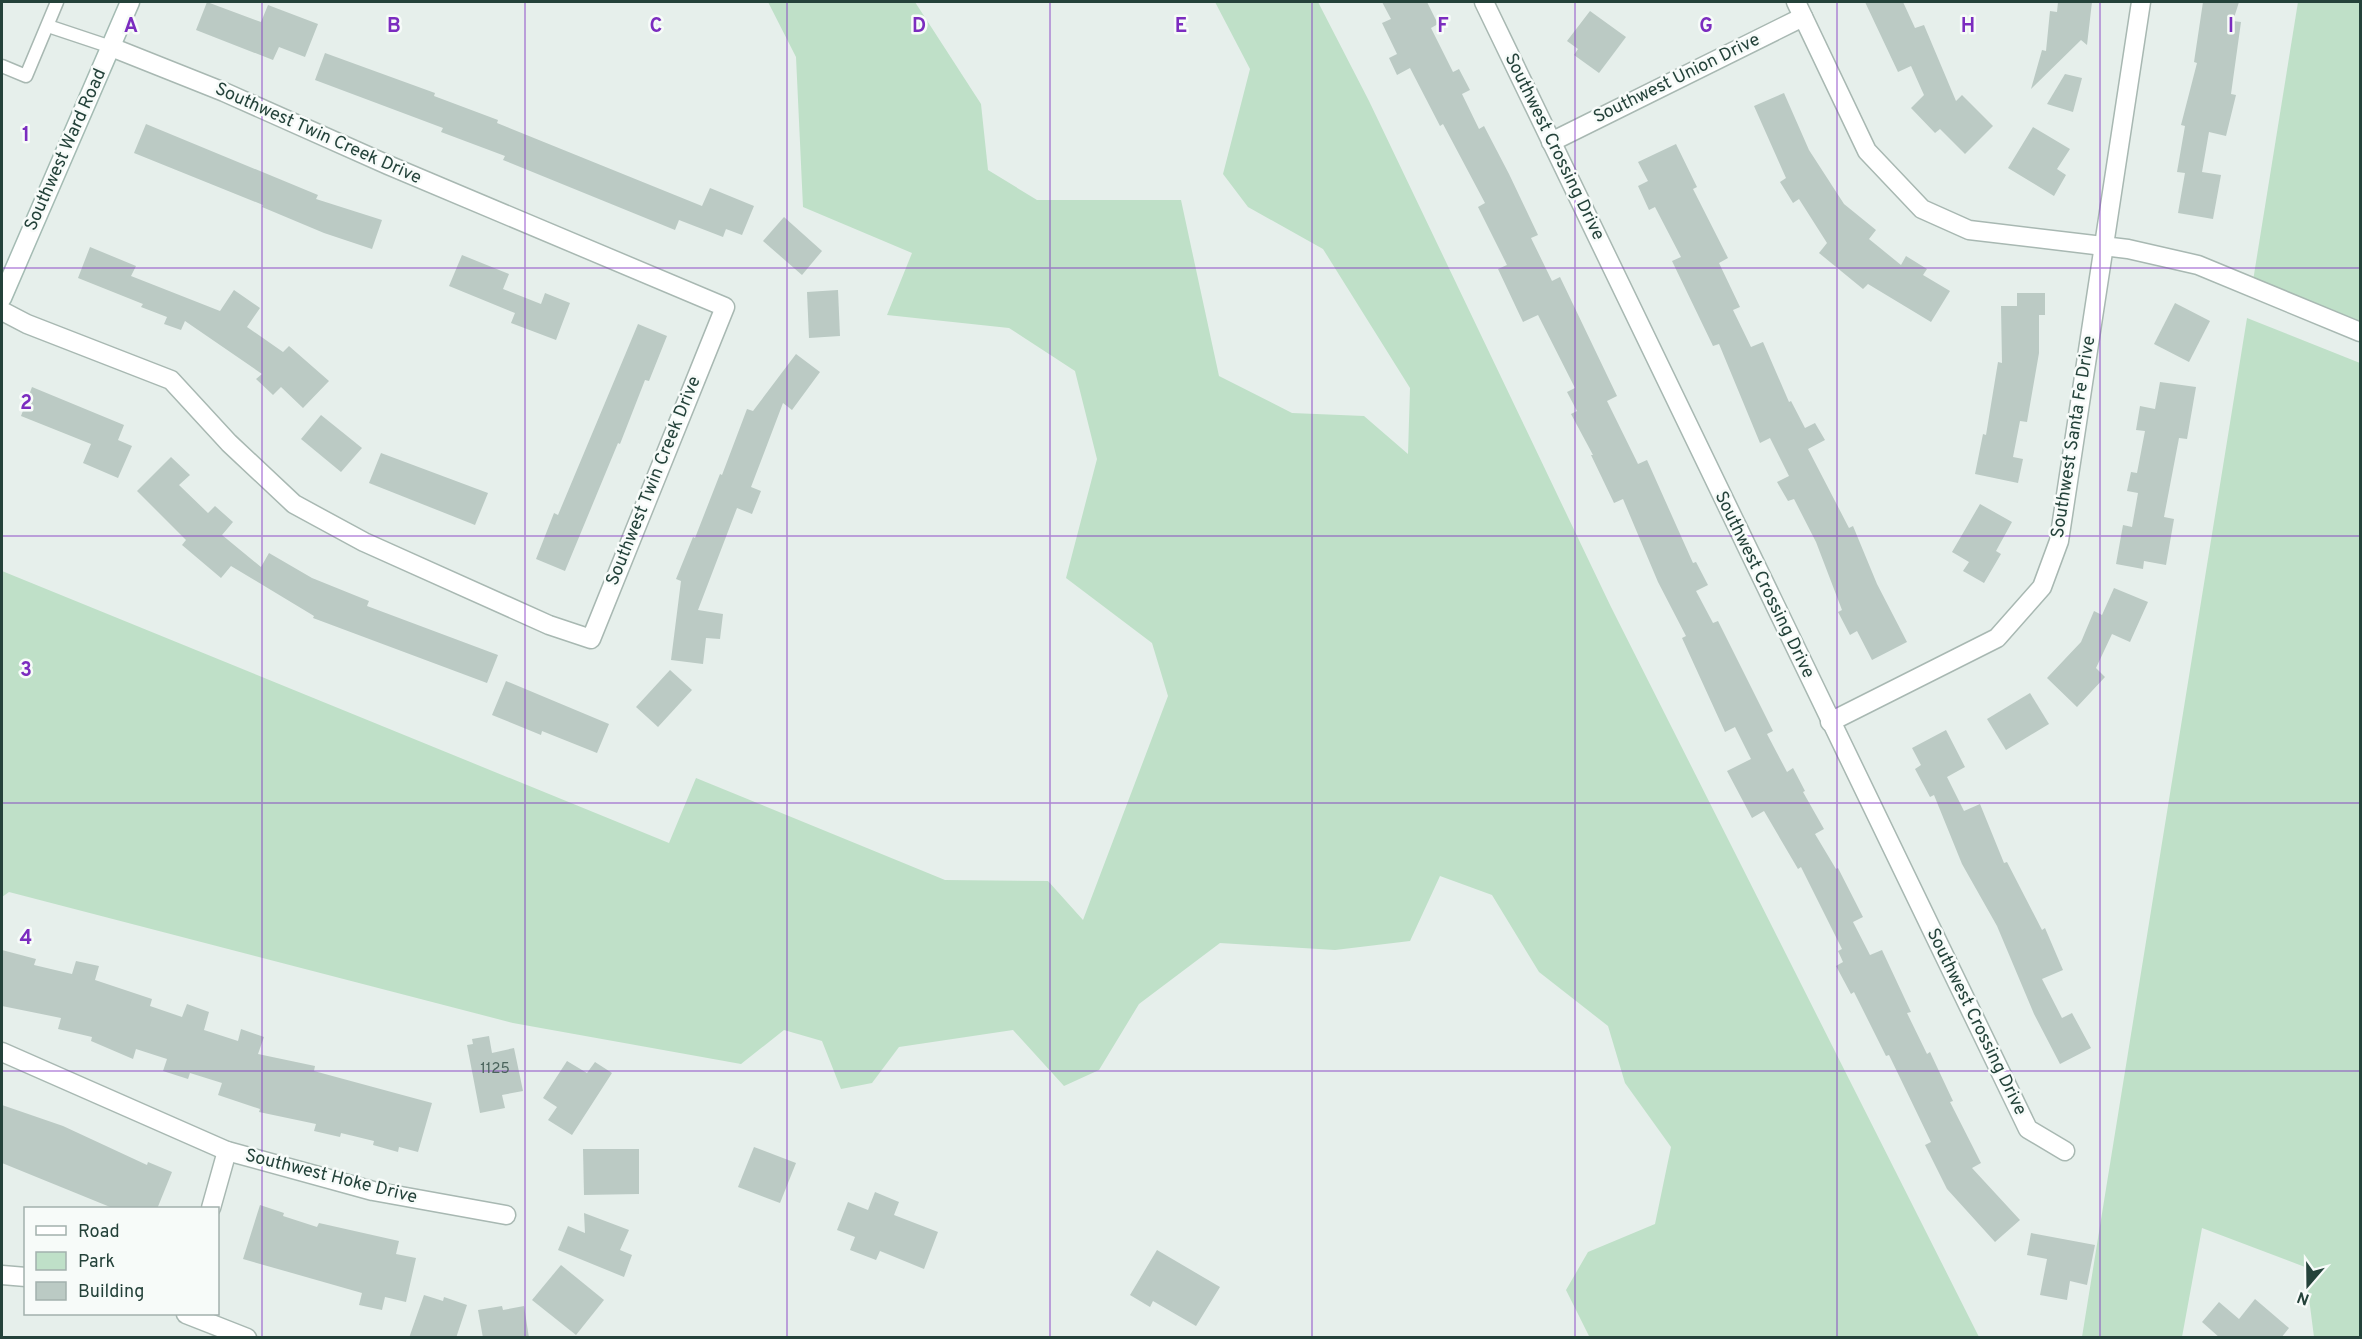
<svg xmlns="http://www.w3.org/2000/svg" width="2362" height="1339" viewBox="0 0 2362 1339" font-family="Overpass,sans-serif">
	<style>
		.green { fill: #bfe0c8 }
		.building { fill: #bbcac4 }
		.lines { fill: none; stroke-linecap: round; stroke-linejoin: round }
		.service-casing { stroke: #a8b8b2; stroke-width: 15 }
		.minor-casing { stroke: #a8b8b2; stroke-width: 21 }
		.tertiary-casing { stroke: #a8b8b2; stroke-width: 21 }
		.secondary-casing { stroke: #a4bbb3; stroke-width: 21 }
		.service { stroke: #fff; stroke-width: 12 }
		.minor { stroke: #fff; stroke-width: 18 }
		.tertiary { stroke: #fff; stroke-width: 18 }
		.secondary { stroke: #fff; stroke-width: 18 }
		.grid { fill: none; stroke: #7b2cbf; stroke-width: 1.5; stroke-opacity: 0.55 }
		.labels { text-anchor: middle; dominant-baseline: central; stroke-width: 5; stroke-linejoin: round; paint-order: stroke }
		.number-label { font-size: 15px; fill: #4a645c }
		.street-label { font-size: 18px; fill: #24423a; stroke: #f7fbf9 }
		.grid-label { font-size: 20px; text-anchor: middle; font-weight: bold; fill: #7b2cbf; stroke: #f7fbf9; stroke-width: 5; stroke-linejoin: round; paint-order: stroke }
	</style>
	<rect width="100%" height="100%" fill="#e6efeb"/>
	<g class="green">
		<path d="M768 2H915L981 104 988 170 1037 200H1181L1219 376 1292 413 1364 416 1408 454 1410 388 1323 249 1248 207 1223 174 1250 69 1215 2H1318L1369 101 1611 607 1979 1337 1589 1336 1566 1290 1588 1252 1655 1224 1671 1147 1625 1083 1608 1026 1539 972 1492 895 1440 876 1410 941 1335 950 1220 943 1139 1004 1099 1070 1064 1086 1013 1030 899 1047 872 1083 841 1089 822 1041 784 1030 741 1064 513 1023 9 892 2 897V571L669 843 696 778 945 880 1048 881 1083 920 1168 696 1152 643 1066 578 1097 459 1075 371 1009 328 887 315 912 253 803 207 796 57Z"/>
		<path d="M2298 2H2360V330L2252 287Z"/>
		<path d="M2247 318 2360 363V1337H2314L2305 1267 2202 1228 2182 1337H2082Z"/>
	</g>
	<g class="building">
		<path d="M207 2 261 22 268 5 318 24 305 57 279 47 273 60 196 30Z"/>
		<path d="M1382 2H1427L1438 24 1431 28 1453 72 1459 69 1470 90 1462 94 1479 129 1484 126 1509 174 1538 235 1531 238 1552 281 1560 277 1617 396 1607 401 1638 464 1647 460 1693 563 1696 562 1708 585 1696 591 1713 623 1718 621 1773 731 1767 734 1787 772 1793 768 1805 791 1803 792 1824 829 1815 834 1836 869 1838 868 1863 917 1853 922 1870 955 1882 950 1911 1012 1907 1013 1927 1054 1930 1052 1953 1101 1950 1102 1981 1163 1972 1168 2020 1220 1995 1242 1947 1189 1925 1145 1931 1142 1889 1055 1886 1056 1854 992 1851 994 1836 966 1843 962 1838 951 1842 949 1801 867 1798 869 1764 811 1752 818 1727 771 1751 759 1735 727 1725 732 1682 638 1686 636 1658 582 1623 499 1614 503 1591 455H1593L1571 414 1577 411 1567 392 1575 388 1538 315 1523 322 1498 269 1507 265 1478 207 1485 203 1443 124 1440 126 1410 68 1397 75 1389 58 1397 54 1382 23 1391 19Z"/>
		<path d="M1865 2H1903L1915 28 1924 25 1956 101 1962 95 1993 126 1965 154 1940 129 1935 133 1911 108 1924 95 1911 66 1898 72Z"/>
		<path d="M2058 2H2092L2087 45 2081 40 2031 89 2042 50 2046 51 2050 11 2057 12Z"/>
		<path d="M2203 2H2239L2233 21 2241 22 2231 94 2236 95 2226 136 2209 132 2202 172 2221 175 2213 219 2178 213 2185 173 2177 172 2185 126 2181 125 2197 63 2194 62Z"/>
		<path d="M1590 11 1626 37 1599 73 1574 55 1578 49 1567 41Z"/>
		<path d="M325 53 435 93 434 96 498 120 497 123 702 206 710 188 754 206 742 235 726 229 723 237 679 220 675 230 503 160 505 156 441 132 443 128 315 80Z"/>
		<path d="M2065 74 2082 78 2073 112 2047 104Z"/>
		<path d="M1784 93 1809 150 1844 204 1876 230 1869 239 1901 265 1906 256 1927 269 1923 275 1950 291 1931 322 1868 284 1863 289 1819 253 1827 243 1799 199 1793 203 1780 182 1786 178 1754 106Z"/>
		<path d="M146 124 318 195 316 199 382 220 372 249 324 233 262 207 263 205 134 153Z"/>
		<path d="M2033 127 2070 149 2057 169 2066 175 2054 196 2008 168Z"/>
		<path d="M1676 144 1697 187 1693 189 1728 258 1719 263 1740 307 1733 310 1751 347 1763 342 1789 402 1791 401 1805 428 1815 423 1825 440 1808 449 1849 528 1853 526 1877 584 1907 642 1872 660 1857 631 1850 635 1838 612 1842 610 1816 542 1794 499 1788 501 1777 482 1789 476 1770 438 1760 443 1719 344 1713 346 1672 261 1681 257 1655 207 1649 210 1638 186 1648 181 1638 162Z"/>
		<path d="M784 217 822 251 802 275 763 241Z"/>
		<path d="M90 247 136 266 131 276 220 311 234 290 260 308 247 327 283 352 289 346 329 381 303 408 281 387 273 395 256 379 262 374 185 321 181 330 164 324 167 317 141 307 143 304 78 278Z"/>
		<path d="M462 255 509 274 503 289 541 304 545 293 570 303 556 340 511 323 515 313 449 286Z"/>
		<path d="M838 290 840 336 809 338 807 292Z"/>
		<path d="M2017 293H2045V315H2039V353L2027 422 2020 421 2013 457 2023 459 2018 483 1975 474 1983 434 1986 435 1998 362 2002 363 2001 306H2017Z"/>
		<path d="M2175 303 2210 321 2189 362 2154 344Z"/>
		<path d="M638 324 667 336 649 381 645 380 620 444 618 443 565 571 536 559 554 513 558 515Z"/>
		<path d="M796 354 820 372 792 410 783 403 751 487 761 491 752 514 737 508 698 610 723 614 720 639 706 638 703 664 671 660 681 581 676 579 693 537 695 538 720 474 722 475 747 409 753 411Z"/>
		<path d="M2160 382 2196 387 2187 439 2179 438 2164 517 2174 519 2166 565 2144 561 2143 569 2116 564 2123 525 2132 527 2138 493 2127 491 2131 472 2137 473 2145 431 2136 430 2140 406 2155 409Z"/>
		<path d="M32 387 124 425 118 440 132 446 118 478 83 463 91 444 21 416Z"/>
		<path d="M321 415 362 448 341 472 301 439Z"/>
		<path d="M381 453 488 493 475 525 369 483Z"/>
		<path d="M171 457 190 475 179 485 208 513 215 506 233 522 222 535 261 567 269 553 312 578 369 601 367 606 498 655 487 683 313 618 314 616 231 566 221 578 182 545 186 540 137 491Z"/>
		<path d="M1980 504 2012 522 1996 551 2001 554 1984 583 1963 571 1969 562 1952 552Z"/>
		<path d="M2114 588 2148 602 2130 642 2112 634 2096 668 2105 677 2077 707 2047 678 2081 642 2094 611 2102 615Z"/>
		<path d="M670 670 692 690 658 727 636 707Z"/>
		<path d="M506 681 609 724 597 753 542 731 541 735 492 715Z"/>
		<path d="M2030 693 2049 724 2006 750 1987 719Z"/>
		<path d="M1946 730 1965 767 1947 777 1964 811 1980 804 2004 863 2007 862 2042 930 2045 928 2063 970 2042 979 2062 1018 2072 1013 2091 1048 2060 1064 2034 1014 1997 926 1962 864 1934 795 1930 797 1915 769 1921 765 1912 748Z"/>
		<path d="M2 950 36 959 34 965 72 974 76 961 99 966 95 980 152 999 150 1006 182 1017 187 1004 209 1012 204 1030 238 1041 241 1029 264 1037 258 1054 315 1066 314 1071 432 1103 418 1152 399 1147 398 1152 373 1145 374 1141 341 1133 340 1137 314 1131 316 1124 259 1112 260 1109 218 1095 222 1083 190 1073 188 1079 163 1071 167 1059 136 1049 133 1059 91 1041 92 1037 58 1029 61 1018 2 1006Z"/>
		<path d="M489 1036 492 1053 514 1048 523 1091 502 1095 505 1108 480 1113 467 1045 473 1044 472 1039Z"/>
		<path d="M567 1061 587 1073 595 1062 612 1073 572 1135 548 1120 557 1107 543 1098Z"/>
		<path d="M2 1105 63 1126 147 1165 148 1162 172 1172 157 1209H115L2 1163Z"/>
		<path d="M754 1147 796 1163 780 1203 738 1187Z"/>
		<path d="M583 1149H639V1194L584 1195Z"/>
		<path d="M875 1192 899 1202 894 1215 938 1232 924 1269 880 1251 876 1260 850 1250 855 1237 837 1230 848 1202 868 1210Z"/>
		<path d="M260 1205 284 1213 283 1216 317 1227 319 1223 399 1241 396 1254 416 1258 406 1302 385 1297 382 1310 359 1305 362 1293 243 1259Z"/>
		<path d="M584 1213 629 1230 620 1250 632 1255 624 1277 558 1250 568 1226 585 1233Z"/>
		<path d="M2031 1233 2095 1245 2087 1285 2070 1281 2067 1300 2040 1295 2047 1259 2027 1255Z"/>
		<path d="M1157 1250 1220 1287 1196 1326 1153 1301 1150 1307 1130 1295Z"/>
		<path d="M561 1265 604 1300 576 1335 532 1300Z"/>
		<path d="M424 1295 443 1301 444 1297 467 1305 456 1338H409Z"/>
		<path d="M2255 1299 2289 1328 2281 1338H2220L2202 1322 2219 1302 2239 1319Z"/>
		<path d="M502 1306 503 1310 524 1306 529 1338H483L478 1310Z"/>
	</g>
	<g class="lines">
		<g class="service-casing">
			<g id="service">
				<path d="M48 26 111 47"/>
				<path d="M2 66 26 76 57 2"/>
			</g>
		</g>
		<g class="minor-casing">
			<g id="minor">
				<path d="M1484 2 2028 1129 2065 1151"/>
				<path d="M1796 2 1867 151 1922 209 1969 230 2128 249 2198 265 2360 332"/>
				<path d="M1551 142 1803 17"/>
				<path d="M2 311 27 324 171 380 229 443 294 504 364 542 549 625 591 639 725 307 388 165 224 92 111 47"/>
				<path d="M1830 722 1997 638 2042 587 2059 541 2141 2"/>
				<path d="M2 1052 227 1151 373 1191 506 1215"/>
				<path d="M211 1208 227 1151"/>
			</g>
		</g>
		<g class="tertiary-casing">
			<g id="tertiary">
				<path d="M2 1275 26 1277"/>
				<path d="M186 1314 247 1338"/>
			</g>
		</g>
		<g class="secondary-casing">
			<path id="secondary" d="M2 298 130 2"/>
		</g>
		<use href="#service" class="service"/>
		<use href="#minor" class="minor"/>
		<use href="#tertiary" class="tertiary"/>
		<use href="#secondary" class="secondary"/>
	</g>
	<path class="grid" d="M262 2V1338M525 2V1338M787 2V1338M1050 2V1338M1312 2V1338M1575 2V1338M1837 2V1338M2100 2V1338M2 268H2360M2 536H2360M2 803H2360M2 1071H2360"/>
	<g class="labels">
		<g class="number-label">
			<text x="495" y="1069">1125</text>
		</g>
		<g class="street-label">
			<text transform="translate(1677 79) rotate(-26)">Southwest Union Drive</text>
			<text transform="translate(318 134) rotate(24)">Southwest Twin Creek Drive</text>
			<text transform="translate(1554 147) rotate(64)">Southwest Crossing Drive</text>
			<text transform="translate(66 150) rotate(-66)">Southwest Ward Road</text>
			<text transform="translate(2074 437) rotate(-81)">Southwest Santa Fe Drive</text>
			<text transform="translate(654 481) rotate(-68)">Southwest Twin Creek Drive</text>
			<text transform="translate(1764 585) rotate(64)">Southwest Crossing Drive</text>
			<text transform="translate(1976 1022) rotate(64)">Southwest Crossing Drive</text>
			<text transform="translate(331 1177) rotate(14)">Southwest Hoke Drive</text>
		</g>
	</g>
	<g class="grid-label">
		<text x="131" y="32">A</text>
		<text x="394" y="32">B</text>
		<text x="656" y="32">C</text>
		<text x="919" y="32">D</text>
		<text x="1181" y="32">E</text>
		<text x="1443" y="32">F</text>
		<text x="1706" y="32">G</text>
		<text x="1968" y="32">H</text>
		<text x="2231" y="32">I</text>
		<text x="26" y="141">1</text>
		<text x="26" y="409">2</text>
		<text x="26" y="676">3</text>
		<text x="26" y="944">4</text>
	</g>
	<rect width="2362" height="1339" fill="none" stroke="#24423a" stroke-width="6"/>
	<rect x="24" y="1207" width="195" height="108" fill="#f7fbf9" stroke="#a3b1ad" stroke-width="1.5"/>
	<rect x="36" y="1226" width="30" height="9" fill="#ffffff" stroke="#a3b1ad" stroke-width="1.5"/>
	<text x="78" y="1237" font-size="18" fill="#24423a">Road</text>
	<rect x="36" y="1252" width="30" height="18" fill="#bfe0c8" stroke="#a3b1ad" stroke-width="1.5"/>
	<text x="78" y="1267" font-size="18" fill="#24423a">Park</text>
	<rect x="36" y="1282" width="30" height="18" fill="#bbcac4" stroke="#a3b1ad" stroke-width="1.5"/>
	<text x="78" y="1297" font-size="18" fill="#24423a">Building</text>
	<g transform="translate(2308 1285) rotate(200)" stroke="#f7fbf9" stroke-width="4.5" paint-order="stroke">
	<path d="M0-4.5L10 22L0 15L-10 22Z" fill="#24423a"/>
	<text y="-9" font-size="16" font-weight="bold" text-anchor="middle" fill="#24423a">N</text>
	</g>
</svg>
